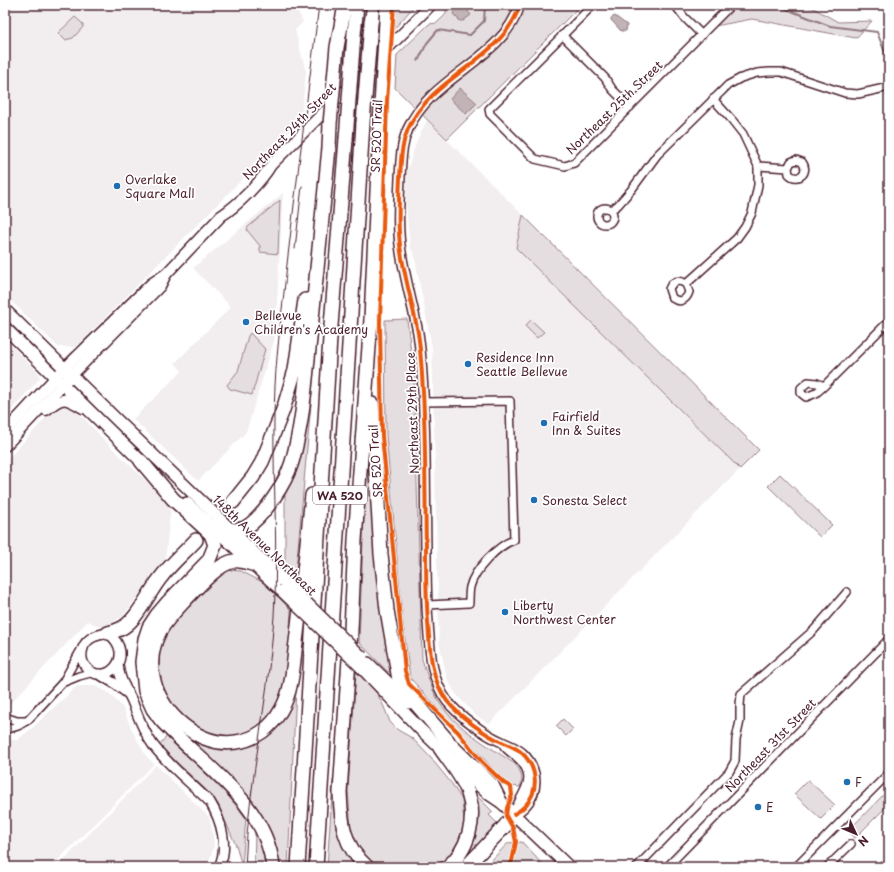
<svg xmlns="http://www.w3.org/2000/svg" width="894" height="872" viewBox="0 0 894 872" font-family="'Playpen Sans',sans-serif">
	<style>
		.built { fill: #f2eeef }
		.green { fill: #e5dee0; stroke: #987e86 }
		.water { fill: #c1b3b6; stroke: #91787e }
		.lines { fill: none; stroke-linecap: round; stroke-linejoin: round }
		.stream { stroke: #91787e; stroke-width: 2 }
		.motorway-tunnel { stroke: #dbd2d5; stroke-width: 13; stroke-dasharray: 13 6; stroke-linecap: butt }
		.minor-casing { stroke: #4a1f2b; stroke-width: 10 }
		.tertiary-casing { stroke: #4a1f2b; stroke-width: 12 }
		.secondary-casing { stroke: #4a1f2b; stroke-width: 13 }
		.primary-casing { stroke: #4a1f2b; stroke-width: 14 }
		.motorway-casing { stroke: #4a1f2b; stroke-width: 16 }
		.minor { stroke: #fff; stroke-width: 7 }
		.tertiary { stroke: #fff; stroke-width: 9 }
		.secondary { stroke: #fff; stroke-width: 10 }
		.primary { stroke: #fff; stroke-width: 11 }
		.motorway { stroke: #fff; stroke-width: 13 }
		.tram { stroke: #4a1f2b; stroke-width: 1 }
		.primary-bridge-casing { stroke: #4a1f2b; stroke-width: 14; stroke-linecap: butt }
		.motorway-bridge-casing { stroke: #4a1f2b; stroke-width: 16; stroke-linecap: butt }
		.primary-bridge { stroke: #fff; stroke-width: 11 }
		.motorway-bridge { stroke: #fff; stroke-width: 13 }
		.cycleway-casing { stroke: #fff; stroke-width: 6 }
		.cycleway { stroke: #e8590c; stroke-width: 4 }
		.poi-dot { fill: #1f6fb2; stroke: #fff; stroke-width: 1.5 }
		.labels { text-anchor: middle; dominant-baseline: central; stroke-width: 3.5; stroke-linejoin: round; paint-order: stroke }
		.shield { fill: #fff; stroke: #80626b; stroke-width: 1 }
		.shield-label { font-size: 11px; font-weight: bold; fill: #4a1f2b }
		.street-label { font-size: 12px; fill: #4a1f2b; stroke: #fff }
		.poi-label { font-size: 12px; fill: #4a1f2b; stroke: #fff; text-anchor: start }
	</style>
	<rect width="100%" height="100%" fill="#fff"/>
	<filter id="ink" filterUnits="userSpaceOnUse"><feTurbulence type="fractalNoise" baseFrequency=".025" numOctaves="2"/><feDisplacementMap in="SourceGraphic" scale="8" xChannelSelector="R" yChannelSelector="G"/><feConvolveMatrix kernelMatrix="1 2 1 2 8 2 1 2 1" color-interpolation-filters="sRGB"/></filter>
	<g filter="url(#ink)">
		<g class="built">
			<path d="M5 5H295L303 22 295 30 306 72 301 120 76 347H58L5 295Z"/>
			<path d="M427 120 523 215 516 248 740 469 489 724 475 715 455 693 447 678 439 642 432 348 414 254 410 247 406 205 407 173 409 165 417 140Z"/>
			<path d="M283 193 275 338 246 432 198 481 133 419 182 371 175 363 231 307 193 268Z"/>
			<path d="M5 340 38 372 40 378 5 417Z"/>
			<path d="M61 405 69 406 79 413 109 445 171 505 165 561 122 617 102 628 88 621 5 709V462L53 410Z"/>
			<path d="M77 686H95L108 692 123 708 132 730 146 756 154 764 51 867H5V740H17L30 730Z"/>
			<path d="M156 765 209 817 213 835 214 846 207 867H57Z"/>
		</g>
		<g class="green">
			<path d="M396 5H415L395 28Z"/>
			<path d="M448 5H581L447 139 395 88 397 55 429 24 437 23 446 14V7Z"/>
			<path d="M736 5H808L838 22 872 21 856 38 752 19 715 26Z"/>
			<path d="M75 17 83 24V27L73 38 65 40 58 33Z"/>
			<path d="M280 200 278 254 260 252V246L247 230 248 227Z"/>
			<path d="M329 205 295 581 285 569V495L298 466Z"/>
			<path d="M523 215 759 450 740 469 516 248Z"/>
			<path d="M407 319 414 378 422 659C427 675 432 691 441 705 459 730 489 746 515 764 521 771 524 778 520 787L512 786 506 783 410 678 403 623 386 435 385 320Z"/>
			<path d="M531 320 544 332 537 338 525 326Z"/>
			<path d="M250 333 265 349 252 395 230 389 227 385 238 371 248 336Z"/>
			<path d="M368 416 376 566 390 672H388L359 642Z"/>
			<path d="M780 474 832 525 820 537 768 486Z"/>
			<path d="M228 570 241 571 264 583 291 610 288 666 281 699 273 713 262 726 242 736 221 737 189 725 166 698 159 674 160 647 168 629 193 599 212 581Z"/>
			<path d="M356 672 375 689 384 707 390 722 398 730 412 738 430 757 452 784 462 800 464 822 460 839 449 856 435 867H383L372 862 359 847 351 829 348 790Z"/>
			<path d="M296 688 288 867H278C277 854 266 823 259 812 241 787 215 763 193 743L195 740 243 747Z"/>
			<path d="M563 719 573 729 566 736 556 726Z"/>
			<path d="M167 736 225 792 246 818 242 867 237 848 218 804 207 791 159 745Z"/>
			<path d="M333 780 335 781C335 811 333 843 356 867H327Z"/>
			<path d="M808 780 835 805 821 819 794 794Z"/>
			<path d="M889 789V804L855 838 848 831Z"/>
			<path d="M477 796 493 812 489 815 497 823C489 836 477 849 465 859L475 838 479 820 475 797Z"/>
			<path d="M255 833 262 848 266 867H254Z"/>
			<path d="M522 842 542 864 532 867H485L508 843Z"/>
		</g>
		<g class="water">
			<path d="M459 5H463L471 15 463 21H460L453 14 454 10Z"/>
			<path d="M615 16 627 25 626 31H621L611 20V18Z"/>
			<path d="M460 88 477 103 466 114 450 99Z"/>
		</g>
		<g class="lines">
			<g class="stream">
				<path d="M776 5 830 26 877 32 889 63"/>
				<path d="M418 61 427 43 438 30 470 35 484 21 485 5"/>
			</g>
			<path class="motorway-tunnel" d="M196 540 233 502"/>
			<g class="minor-casing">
				<g id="minor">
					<path d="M593 5 489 109 490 114 535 159 565 166 574 163 731 5"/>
					<path d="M675 5 684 17 702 35"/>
					<path d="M562 35 605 78 612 89 630 107"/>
					<path d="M758 166 788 168 789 174C798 183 810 172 802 162L796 160 791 162 788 168"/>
					<circle cx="605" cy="216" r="8"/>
					<path d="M611 210 618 205 632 189 657 155 721 92 728 85 741 78 757 73 769 72H781L845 93 858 94 889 87"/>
					<path d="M686 284 689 292C686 301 679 303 672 298L669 289C672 281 679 279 686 284L737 238 745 227 752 213 758 185V166L743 134 732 120 713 99"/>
					<path d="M824 386 817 383 808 382 801 388V393L806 397 816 393 824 386 889 321"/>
					<path d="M424 402 510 401 514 540C498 545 474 570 470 587 469 592 469 598 469 603L427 605"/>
					<path d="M64 682 79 676 94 672"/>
					<path d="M5 717 17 721H24"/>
					<path d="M5 730 18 726 28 720 63 682 82 648"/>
					<path d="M637 867 729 772 735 761 736 739 740 721V705L741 694 814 630 847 592"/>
					<path d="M667 867 889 639"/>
					<path d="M796 867 889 773"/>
					<path d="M827 867 851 844"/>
				</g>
			</g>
			<g class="tertiary-casing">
				<g id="tertiary">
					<path d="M108 633C139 657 103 690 85 666 81 660 81 654 83 648 87 637 97 635 108 633Z"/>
					<path d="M118 664C119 679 126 688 132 701 138 716 143 731 153 745 169 766 191 783 210 802 221 820 229 846 219 867"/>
					<path d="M99 674 114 683 127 693"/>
					<path d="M505 746C509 751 515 754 520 759 540 780 521 794 514 814"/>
					<path d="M514 814C518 812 522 809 525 806 540 790 537 767 522 753 515 747 510 746 502 742 485 735 458 715 447 701 430 678 430 649 428 622 426 598 426 573 426 548 425 496 426 444 423 392 422 373 421 352 418 333 413 306 405 279 401 252 397 228 399 202 400 178 401 161 401 145 408 129 432 75 502 61 520 5"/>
				</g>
			</g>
			<g class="secondary-casing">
				<g id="secondary">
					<path d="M46 410C63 396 65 397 83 408"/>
					<path d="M5 432 56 377 151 284 166 274 221 216C237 206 261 182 271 165L431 5"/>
					<path d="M5 446 63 384 160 286 166 274"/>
				</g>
			</g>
			<g class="primary-casing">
				<g id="primary">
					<path d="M5 310 118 421 284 581"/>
					<path d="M5 328 147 467"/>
					<path d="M187 503 282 591"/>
					<path d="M368 663 409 703"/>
					<path d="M360 666 420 729 487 793 502 803 569 867"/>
					<path d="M443 736 493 785 502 803"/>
				</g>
			</g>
			<g class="motorway-casing">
				<g id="motorway">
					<path d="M371 23 374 5"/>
					<path d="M354 34 357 5"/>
					<path d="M337 47 345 5"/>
					<path d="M372 404 381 554 387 610 399 680 405 691 448 741"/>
					<path d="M141 461 173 499 211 534 215 545 209 560 168 602 157 615 149 627 145 639 142 662 145 691 153 709 161 720C201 764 266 802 273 867"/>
					<path d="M233 502 253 477 262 462 283 410 295 370 305 300"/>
					<path d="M230 529C235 530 240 530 245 528 264 517 286 482 292 462 304 419 306 374 311 329 317 269 323 208 329 148L330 124"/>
					<path d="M255 565C248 563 241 560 234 561 218 564 200 585 189 596 179 607 167 618 160 631 142 665 155 702 183 725 198 737 216 745 236 742 255 740 272 727 281 710 293 690 293 664 296 642 302 593 307 544 312 495"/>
					<path d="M108 633C112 632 116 631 120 629 137 622 149 591 162 576 172 563 185 552 196 540"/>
					<path d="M440 748C450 763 463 777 468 793 477 819 468 851 447 867"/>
					<path d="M298 867 330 338 346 139"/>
					<path d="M316 867 363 123"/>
					<path d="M367 867C343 846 341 822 340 792L351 630 355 540 371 319 381 106"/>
					<path d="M466 867 505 826 514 814"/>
				</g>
			</g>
			<use href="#minor" class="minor"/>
			<use href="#tertiary" class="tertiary"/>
			<use href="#secondary" class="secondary"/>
			<use href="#primary" class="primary"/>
			<use href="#motorway" class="motorway"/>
			<g class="tram">
				<path d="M295 249 302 186"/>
				<path d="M245 867C248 783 269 700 274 616 279 539 271 462 275 386 277 345 283 305 287 264 297 178 308 91 319 5"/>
			</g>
			<g class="primary-bridge-casing">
				<g id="primary-bridge">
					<path d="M284 581 362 657"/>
					<path d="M282 591 360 666"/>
				</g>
			</g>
			<g class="motorway-bridge-casing">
				<g id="motorway-bridge">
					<path d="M381 106 387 5"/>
					<path d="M363 123 371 23"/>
					<path d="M330 124 337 47"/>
					<path d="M346 139 354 34"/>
				</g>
			</g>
			<use href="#primary-bridge" class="primary-bridge"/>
			<use href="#motorway-bridge" class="motorway-bridge"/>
			<g class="cycleway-casing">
				<g id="cycleway">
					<path d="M394 5 387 101 380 322 382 436 405 671 409 684 458 732 482 762 504 783 511 787 512 795 507 808 506 816 513 828 516 842 512 861 508 867"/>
					<path d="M514 814C518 812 522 809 525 806 540 790 537 767 522 753 515 747 510 746 502 742 485 735 458 715 447 701 430 678 430 649 428 622 426 598 426 573 426 548 425 496 426 444 423 392 422 373 421 352 418 333 413 306 405 279 401 252 397 228 399 202 400 178 401 161 401 145 408 129 432 75 502 61 520 5"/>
				</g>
			</g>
			<use href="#cycleway" class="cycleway"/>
		</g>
	</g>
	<g class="poi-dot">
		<circle cx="117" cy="186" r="4"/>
		<circle cx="246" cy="322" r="4"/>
		<circle cx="468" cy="364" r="4"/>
		<circle cx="544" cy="423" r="4"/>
		<circle cx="534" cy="500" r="4"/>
		<circle cx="505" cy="612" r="4"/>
		<circle cx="847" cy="782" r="4"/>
		<circle cx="758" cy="807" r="4"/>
	</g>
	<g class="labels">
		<rect class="shield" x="313" y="486" width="54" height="18" rx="3"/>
		<g class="shield-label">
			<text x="340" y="495">WA 520</text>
		</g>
		<g class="street-label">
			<text transform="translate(614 107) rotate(-44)">Northeast 25th Street</text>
			<text transform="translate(289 131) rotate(-46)">Northeast 24th Street</text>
			<text transform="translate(376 136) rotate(-88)">SR 520 Trail</text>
			<text transform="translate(412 413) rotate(-92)">Northeast 29th Place</text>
			<text transform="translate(375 461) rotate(-94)">SR 520 Trail</text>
			<text transform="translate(265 545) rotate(44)">148th Avenue Northeast</text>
			<text transform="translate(770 745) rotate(-46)">Northeast 31st Street</text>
		</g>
		<g class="poi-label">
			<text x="125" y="179">Overlake<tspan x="125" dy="14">Square Mall</tspan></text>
			<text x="254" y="315">Bellevue<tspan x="254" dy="14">Children's Academy</tspan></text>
			<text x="476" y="357">Residence Inn<tspan x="476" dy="14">Seattle Bellevue</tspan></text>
			<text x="552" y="416">Fairfield<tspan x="552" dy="14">Inn &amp; Suites</tspan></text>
			<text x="542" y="500">Sonesta Select</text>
			<text x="513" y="605">Liberty<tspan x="513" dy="14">Northwest Center</tspan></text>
			<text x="855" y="782">F</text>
			<text x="766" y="807">E</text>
		</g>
	</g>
	<rect width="894" height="872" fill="none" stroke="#fff" stroke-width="20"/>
	<rect x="10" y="10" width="874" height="852" fill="none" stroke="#4a1f2b" stroke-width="1.5" filter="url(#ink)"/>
	<g transform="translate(856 834) rotate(134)" stroke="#ffffff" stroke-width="3" paint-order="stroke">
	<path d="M0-3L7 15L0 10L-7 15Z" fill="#4a1f2b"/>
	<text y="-6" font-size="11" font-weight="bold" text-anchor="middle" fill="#4a1f2b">N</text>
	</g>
</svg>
